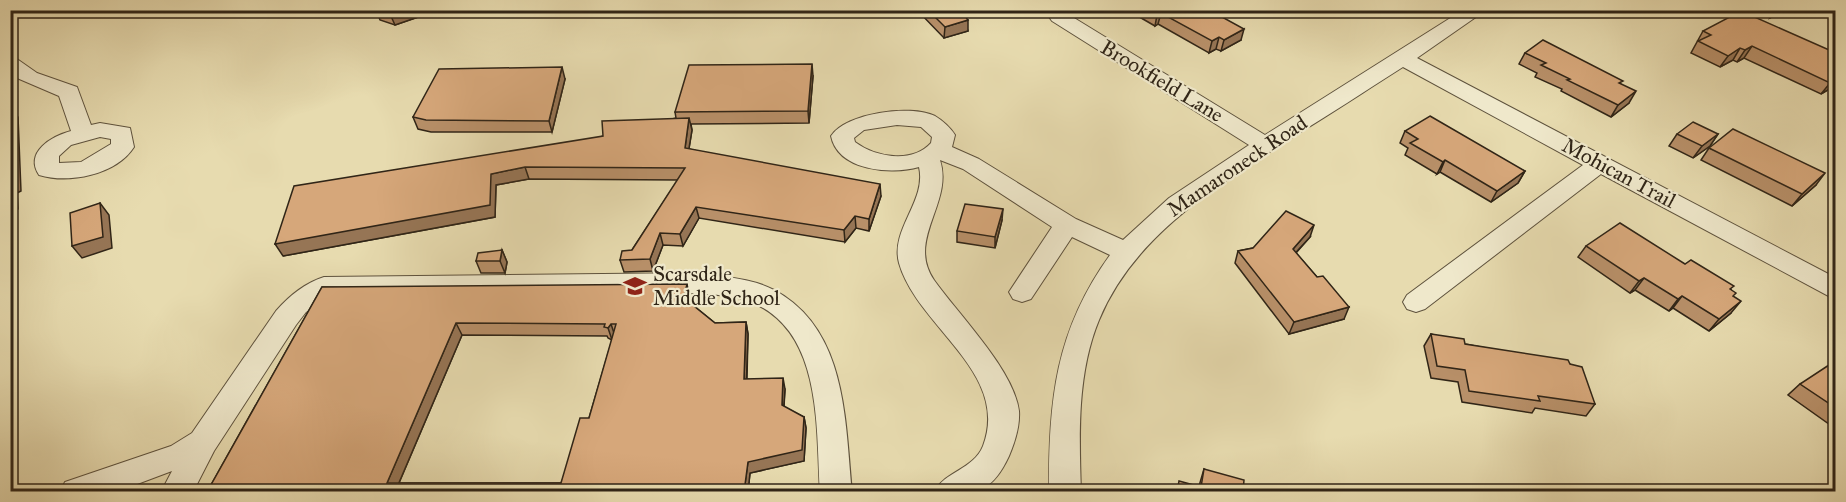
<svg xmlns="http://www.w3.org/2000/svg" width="1846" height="502" viewBox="0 0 1846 502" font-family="'IM FELL Great Primer',serif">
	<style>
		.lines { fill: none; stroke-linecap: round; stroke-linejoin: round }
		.minor-casing { stroke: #5e523d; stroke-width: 2 }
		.minor { fill: #efe8cb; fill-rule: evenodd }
		.wall { fill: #b89069; stroke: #302517; stroke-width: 1.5; fill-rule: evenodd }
		.shaded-wall { fill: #967555; stroke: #302517; stroke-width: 1.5 }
		.building { fill: #d6a77a; stroke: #302517; stroke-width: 1.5; fill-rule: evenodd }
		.labels { text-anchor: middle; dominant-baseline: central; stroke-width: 4.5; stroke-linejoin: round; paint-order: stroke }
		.street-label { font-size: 21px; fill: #302517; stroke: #efe8cb }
		.poi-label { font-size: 21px; fill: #302517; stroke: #efe8cb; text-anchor: start }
	</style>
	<rect width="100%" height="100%" fill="#e7dbaf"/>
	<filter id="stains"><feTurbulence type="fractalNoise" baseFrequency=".00333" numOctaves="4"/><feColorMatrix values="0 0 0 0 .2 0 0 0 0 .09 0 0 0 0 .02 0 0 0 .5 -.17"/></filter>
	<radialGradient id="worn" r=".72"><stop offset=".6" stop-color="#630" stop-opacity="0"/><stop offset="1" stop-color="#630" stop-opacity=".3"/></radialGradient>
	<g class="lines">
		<g class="minor-casing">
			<g id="minor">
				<path d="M1463 10H1486L1417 58 1836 278V300L1601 174 1425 309 1416 312 1407 309 1403 302 1407 295 1583 165 1403 67C1365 91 1329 115 1291 138 1217 186 1134 235 1099 320 1077 373 1079 435 1081 492H1049C1049 400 1055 331 1110 255L1072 237 1031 299 1022 302 1013 299 1009 292 1052 227 963 169 940 160C954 203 906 239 934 280 958 314 1014 370 1019 411 1020 426 1015 442 1009 456 990 497 974 492 934 492 944 472 974 469 983 446 1011 372 917 327 899 263 890 229 927 201 919 167 891 175 838 171 831 136 846 113 910 104 935 116 942 120 951 128 955 135L952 147 979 159 1076 219 1123 240 1169 198 1249 145 1052 21 1049 17 1052 13H1066L1265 135ZM897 125 921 127 932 137 931 143C912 164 875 157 855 142L854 138 864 130Z"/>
				<path d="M10 57 17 59 37 73 77 87 91 125 100 123 130 128 134 147C116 175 69 184 39 175 24 152 52 136 71 131L59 96 10 75ZM100 137 111 139V144L81 162 59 163V156L71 145Z"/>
				<path d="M698 273C723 277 752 278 774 290 847 329 845 420 852 492H820C816 427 823 328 748 301 732 295 714 295 698 293L329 297 306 312 296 325 214 451 193 492H161L172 471 116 492H60L65 482 171 446 192 433 276 311C289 296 305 283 324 277Z"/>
			</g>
		</g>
		<use href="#minor" class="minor"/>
	</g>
	<g class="wall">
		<path d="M376 10H451L430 17 427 14 395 25 380 20Z"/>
		<path d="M917 10H964L962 13 968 31 944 38Z"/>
		<path d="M1137 10H1223L1224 18 1241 40 1221 51 1216 49 1209 53 1158 24 1155 26 1136 15Z"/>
		<path d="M1753 10H1786L1770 18Z"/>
		<path d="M1703 31 1836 53V85L1821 94 1744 58 1737 62 1733 60 1720 67 1691 53Z"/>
		<path d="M1525 53 1621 84 1629 103 1611 117 1561 91 1562 89 1535 77 1537 73 1519 64Z"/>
		<path d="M813 76 809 123 691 124 692 130 689 149 881 196 869 231 856 228 845 242 699 218 683 246 663 245 653 271 624 272 620 260 632 250 678 180 529 179 496 185 495 217 283 256 603 136 676 118 675 112Z"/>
		<path d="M565 79 552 132H431L418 129 413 117Z"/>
		<path d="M1405 131 1525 171 1518 183 1491 202 1440 172 1437 174 1405 155 1408 148 1400 143Z"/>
		<path d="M1677 134H1718L1710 146 1693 158 1669 146Z"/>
		<path d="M1709 148 1816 185 1792 206 1701 160Z"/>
		<path d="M1002 220 995 248 957 242V231Z"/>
		<path d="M1310 237 1296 253 1317 277 1344 319 1289 334 1235 263 1238 251Z"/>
		<path d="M1586 246 1685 264 1731 289 1733 296 1731 313 1709 331 1673 308 1669 311 1635 290 1630 293 1578 257Z"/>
		<path d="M502 250 507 262 505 273H481L476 261Z"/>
		<path d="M322 287 689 295 688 301 715 323 746 322 748 334 747 379 785 389 784 407 804 417 806 428 804 461 750 473 748 492H207ZM462 335 607 336 608 338 612 340 589 418 561 483H399Z"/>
		<path d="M1431 334 1465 344 1570 364 1595 404 1586 416 1535 408 1532 413 1462 402 1458 382 1431 378 1424 346Z"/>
		<path d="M1836 369V429L1788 395 1800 384Z"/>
		<path d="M1204 469 1243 492 1199 486Z"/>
	</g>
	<g class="shaded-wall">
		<path d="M400 10H426L427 14 395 25 390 14Z"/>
		<path d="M427 10H451V11L430 17Z"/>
		<path d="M1775 10H1786L1770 18Z"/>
		<path d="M1161 13 1158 24 1155 26 1157 15Z"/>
		<path d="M968 20V31L944 38 945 27Z"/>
		<path d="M1244 29 1241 40 1221 51 1224 40Z"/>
		<path d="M1219 37 1216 49 1209 53 1212 41Z"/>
		<path d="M1752 46 1744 58 1737 62 1745 50Z"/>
		<path d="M1740 48 1733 60 1720 67 1728 56Z"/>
		<path d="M812 64 813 76 809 123 808 111Z"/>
		<path d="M562 67 565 79 552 132 549 121Z"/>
		<path d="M1836 79V85L1821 94 1830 83Z"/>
		<path d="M1636 91 1629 103 1611 117 1618 105Z"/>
		<path d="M10 108 18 117 21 191 17 193 18 209 13 210V214H10Z"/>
		<path d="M689 118 692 130 687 160 685 148Z"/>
		<path d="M1718 134 1710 146 1693 158 1702 146Z"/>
		<path d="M1445 160 1440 172 1437 174 1443 162Z"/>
		<path d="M525 167 529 179 496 185 495 217 283 256 275 244 491 174Z"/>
		<path d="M1525 171 1518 183 1491 202 1497 191Z"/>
		<path d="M1825 173 1816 185 1792 206 1802 194Z"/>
		<path d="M880 184 881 196 869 231V219Z"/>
		<path d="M100 203 109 215 112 248 82 258 72 246Z"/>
		<path d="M696 207 699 218 683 246 680 234Z"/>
		<path d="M1003 209 1002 220 995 248V237Z"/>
		<path d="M855 216 856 228 845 242 844 230Z"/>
		<path d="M1314 225 1310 237 1288 261 1293 249Z"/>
		<path d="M660 233 663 245 653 271 650 259Z"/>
		<path d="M502 250 507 262 505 273 500 261Z"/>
		<path d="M1644 278 1635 290 1630 293 1639 281Z"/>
		<path d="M687 284 689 295 687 309 684 298Z"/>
		<path d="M1682 296 1673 308 1669 311 1678 299Z"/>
		<path d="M1741 301 1731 313 1709 331 1719 319Z"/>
		<path d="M1349 307 1344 319 1289 334 1294 322Z"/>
		<path d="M746 322 748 334 746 391 744 379Z"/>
		<path d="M456 323 462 335 395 492 387 483Z"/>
		<path d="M611 324 615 336 612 340 608 328Z"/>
		<path d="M783 378 785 389 783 417 782 405Z"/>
		<path d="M804 417 806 428 804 461 750 473 748 492H744L748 462Z"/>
	</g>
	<g class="building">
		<path d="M380 10H400L390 14Z"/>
		<path d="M928 10H960L968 20 945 27Z"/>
		<path d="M1150 10H1223L1225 11 1220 14 1224 16 1222 17 1244 29 1224 40 1219 37 1212 41 1161 13 1157 15Z"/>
		<path d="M1741 11 1836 53V79L1830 83 1752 46 1745 50 1740 48 1728 56 1698 41 1711 35 1703 31Z"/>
		<path d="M1543 40 1623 81 1619 83 1636 91 1618 105 1567 80 1570 79 1541 65 1546 63 1525 53Z"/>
		<path d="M812 64 808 111 675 112 689 65Z"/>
		<path d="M562 67 549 121 426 120 413 117 439 69Z"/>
		<path d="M1430 116 1525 171 1497 191 1445 160 1443 162 1410 143 1418 139 1405 131Z"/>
		<path d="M689 118 685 148 880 184 869 219 855 216 844 230 696 207 680 234 660 233 650 259 620 260 622 251 632 250 685 168 525 167 491 174 490 205 275 244 294 186 603 136 602 121Z"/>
		<path d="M1693 122 1718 134 1702 146 1677 134Z"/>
		<path d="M1733 129 1825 173 1802 194 1709 148Z"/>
		<path d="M10 151 12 180H10Z"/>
		<path d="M100 203 103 237 72 246 70 213Z"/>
		<path d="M965 204 1003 209 995 237 957 231Z"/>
		<path d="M1286 211 1314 225 1293 249 1317 277 1323 276 1349 307 1294 322 1238 251 1253 248Z"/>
		<path d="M1620 223 1685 264 1691 260 1734 286 1730 289 1736 293 1733 296 1741 301 1719 319 1682 296 1678 299 1644 278 1639 281 1586 246Z"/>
		<path d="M502 250 500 261H476L478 253Z"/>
		<path d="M687 284 684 298 715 323 746 322 744 379 783 378 782 405 804 417 802 450 748 462 744 492H207L322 287ZM456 323 605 324 604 327 608 328 611 324H616L589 418H580L561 483H387Z"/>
		<path d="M1431 334 1464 339 1465 344 1568 360 1570 364 1582 367 1595 404 1538 396 1540 401 1469 391 1465 370 1437 366Z"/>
		<path d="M1829 365 1836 369V408L1800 384Z"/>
		<path d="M1204 469 1244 480 1243 492H1177L1179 481 1201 487Z"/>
	</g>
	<defs>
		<g id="school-bare" transform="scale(1.8)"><path d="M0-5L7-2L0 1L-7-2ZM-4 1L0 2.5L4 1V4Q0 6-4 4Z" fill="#8f2418" stroke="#efe8cb" stroke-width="2.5" paint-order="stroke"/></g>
	</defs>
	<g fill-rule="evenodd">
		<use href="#school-bare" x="635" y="286"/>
	</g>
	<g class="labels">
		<g class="street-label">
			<text transform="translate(1162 81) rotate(31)">Brookfield Lane</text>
			<text transform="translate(1237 166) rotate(-34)">Mamaroneck Road</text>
			<text transform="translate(1619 173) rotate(28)">Mohican Trail</text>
		</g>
		<g class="poi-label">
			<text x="653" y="274">Scarsdale<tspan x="653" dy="24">Middle School</tspan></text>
		</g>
	</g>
	<rect width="1846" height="502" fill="none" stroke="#e7dbaf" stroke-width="36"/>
	<rect x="12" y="12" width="1822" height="478" fill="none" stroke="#302517" stroke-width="3"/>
	<rect x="18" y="18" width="1810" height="466" fill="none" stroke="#302517" stroke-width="1.5"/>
	<rect width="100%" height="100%" filter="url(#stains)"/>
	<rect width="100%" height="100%" fill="url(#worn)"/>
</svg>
